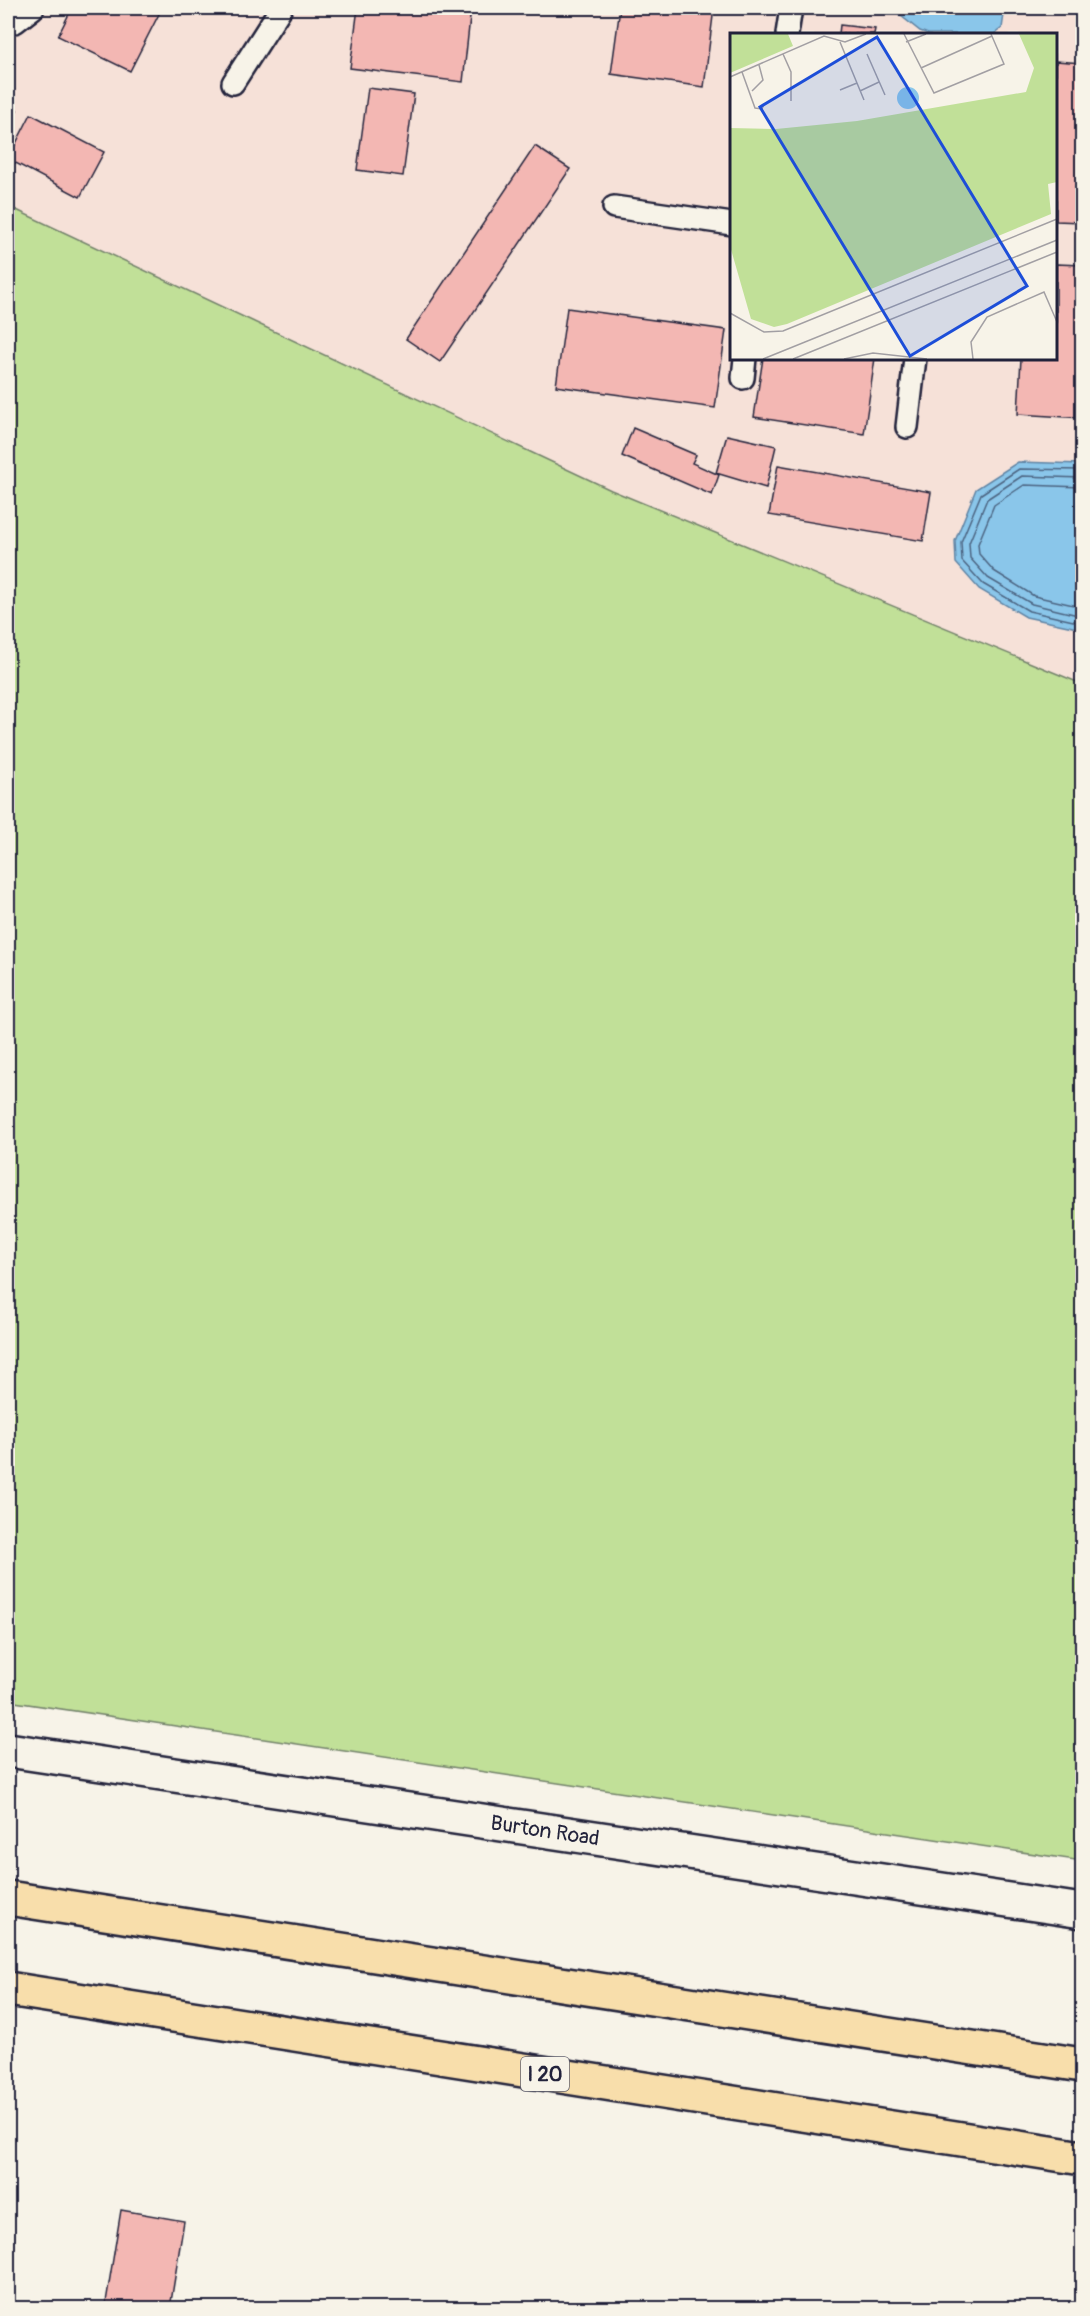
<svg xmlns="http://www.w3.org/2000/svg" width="1090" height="2316" viewBox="0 0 1090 2316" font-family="Pangolin,sans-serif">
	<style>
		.built { fill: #f6e1d8; fill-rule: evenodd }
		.green { fill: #c1e098; stroke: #72816a; stroke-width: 1.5 }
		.water { fill: #8ac6ea; stroke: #6084a4; stroke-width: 1.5 }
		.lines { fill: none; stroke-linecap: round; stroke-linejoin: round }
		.shore { stroke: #4c6481; stroke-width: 1.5 }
		.building { fill: #f3b7b3; stroke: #22223b; stroke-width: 1.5 }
		.service-casing { stroke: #22223b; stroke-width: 26 }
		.minor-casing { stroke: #22223b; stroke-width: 38 }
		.motorway-casing { stroke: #22223b; stroke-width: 38 }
		.service { stroke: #f7f3e8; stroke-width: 21 }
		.minor { stroke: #f7f3e8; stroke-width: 33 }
		.motorway { stroke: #f8deab; stroke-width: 33 }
		.labels { text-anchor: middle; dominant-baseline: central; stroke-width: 4.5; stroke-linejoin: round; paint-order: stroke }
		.shield { fill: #f7f3e8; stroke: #62616f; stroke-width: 1.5 }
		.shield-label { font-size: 20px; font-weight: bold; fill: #22223b }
		.street-label { font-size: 21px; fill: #22223b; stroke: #f7f3e8 }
		.inset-road { fill: none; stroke: #a29fa3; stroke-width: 1.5 }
		.view { fill: #1d4ed8; fill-opacity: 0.15; stroke: #1d4ed8; stroke-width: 3 }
		.inset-edge { fill: none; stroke: #22223b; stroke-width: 3 }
	</style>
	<rect width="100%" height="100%" fill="#f7f3e8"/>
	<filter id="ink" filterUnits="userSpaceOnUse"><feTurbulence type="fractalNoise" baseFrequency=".0167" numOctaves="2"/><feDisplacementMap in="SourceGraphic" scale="12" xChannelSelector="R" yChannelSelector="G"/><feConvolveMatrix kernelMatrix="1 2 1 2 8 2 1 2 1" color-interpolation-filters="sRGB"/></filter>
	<g filter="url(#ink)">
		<path class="built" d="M8 8H1082V684L611 490 8 206ZM732 34H1056V358H732Z"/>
		<path class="green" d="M8 206 611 490 1082 684V1861L8 1701Z"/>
		<g class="water">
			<path d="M891 8H1005L1002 28 994 34H928L920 31Z"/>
			<path d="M1018 462 1082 464V629L1026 617 979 589 956 563 955 541 976 489Z"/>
		</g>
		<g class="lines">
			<g class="shore">
				<path d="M1082 470 1019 469 981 494 961 542 962 561 983 584 1029 611 1082 623"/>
				<path d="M1082 478 1022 476 987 499 969 543 970 558 988 578 1032 604 1082 616"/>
				<path d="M1082 487 1024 485 994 505 978 544 979 554 994 571 1034 596 1082 607"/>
			</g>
		</g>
		<g class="building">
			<path d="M72 8H162L130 71 58 36Z"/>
			<path d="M358 8H471L463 82 350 68Z"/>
			<path d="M620 8H714L704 87 611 74Z"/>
			<path d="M840 25 875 29 874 34H839Z"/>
			<path d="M1056 61 1082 63V222L1056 221Z"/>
			<path d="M368 88 414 94 403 176 357 170Z"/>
			<path d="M8 105 17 110 8 126Z"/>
			<path d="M31 114 104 152 80 197 8 159Z"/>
			<path d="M535 146 570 169 440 362 406 339Z"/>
			<path d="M1056 264 1082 265V418L1018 414 1021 358H1056Z"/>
			<path d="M567 308 726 330 715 408 556 386Z"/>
			<path d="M763 358H875L864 434 754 417Z"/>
			<path d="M633 428 696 455 692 463 719 475 712 495 622 456Z"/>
			<path d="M727 435 776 446 766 488 716 473Z"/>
			<path d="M778 465 931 492 923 541 769 515Z"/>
			<path d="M121 2210 184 2221 170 2308H105Z"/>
		</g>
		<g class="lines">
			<g class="service-casing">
				<g id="service">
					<path d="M8 22H15L33 8"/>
					<path d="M787 34 791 8"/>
					<path d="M233 83 281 8"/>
					<path d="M614 207 732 224"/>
					<path d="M743 378 745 358"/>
					<path d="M907 427 915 358"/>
				</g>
			</g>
			<g class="minor-casing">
				<g id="minor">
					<path id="s1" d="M8 1750 1082 1911"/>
				</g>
			</g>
			<g class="motorway-casing">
				<g id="motorway">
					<path d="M8 1898 1082 2065"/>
					<path d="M8 1989 1082 2158"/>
				</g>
			</g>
			<use href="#service" class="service"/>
			<use href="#minor" class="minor"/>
			<use href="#motorway" class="motorway"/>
		</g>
	</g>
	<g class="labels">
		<rect class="shield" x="521" y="2057" width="48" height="34" rx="4.5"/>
		<g class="shield-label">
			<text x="545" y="2074">I 20</text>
		</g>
		<g class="street-label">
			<text stroke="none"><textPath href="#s1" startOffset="543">Burton Road</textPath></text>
		</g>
	</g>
	<g transform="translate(730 33)">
		<rect width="327" height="327" fill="#f7f3e8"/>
		<path d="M0 1H58L63 13 0 40ZM289 1H327V149L318 151 321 181 57 291 44 294 21 286 0 213V95L46 96 127 88 296 59 304 35Z" fill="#c1e098"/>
		<path d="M167 65a11 11 0 1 1 22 0a11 11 0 1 1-22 0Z" fill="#8ac6ea"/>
		<path class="inset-road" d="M174 1 204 60 274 31 261 1M110 9 134 67M176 9 196 1M53 21 61 39V68M137 21 155 62M191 35 262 3M12 39 25 75 32 76 34 71M0 44 94 3 115 9 136 1M110 57 127 50M22 58 33 47 29 32M130 58 149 49M0 280 34 299 53 298 327 186M33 326 327 207M63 326 327 219M114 326 143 320 197 326M243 326 241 309 257 284 314 259 327 289"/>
		<path class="view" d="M147 4 297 253 180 323 30 74Z"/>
		<rect width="327" height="327" class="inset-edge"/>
	</g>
	<rect width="1090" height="2316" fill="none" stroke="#f7f3e8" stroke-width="30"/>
	<rect x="15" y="15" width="1060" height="2286" fill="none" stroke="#22223b" stroke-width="2" filter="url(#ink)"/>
</svg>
